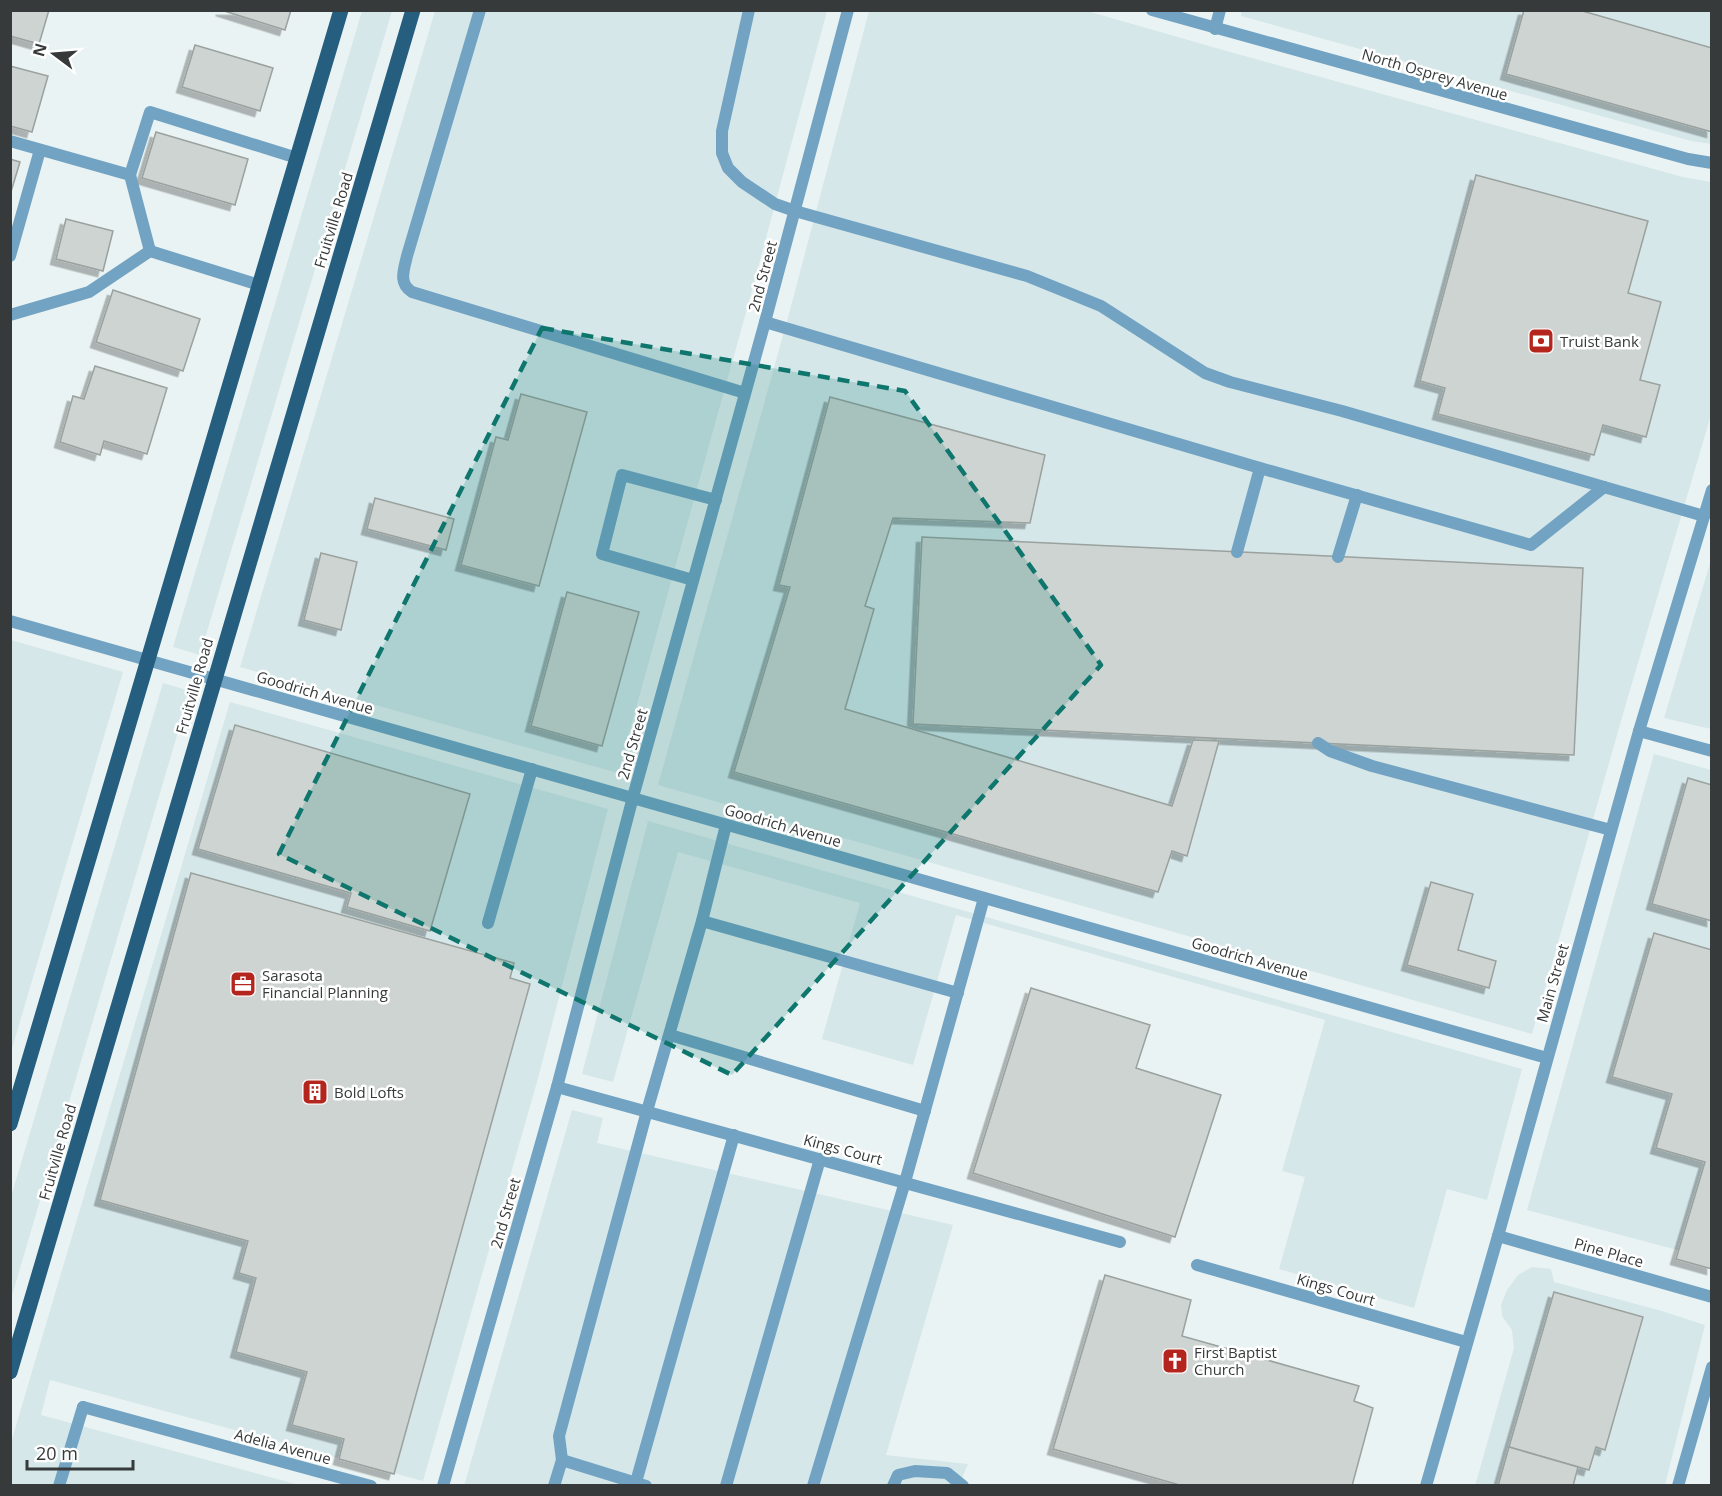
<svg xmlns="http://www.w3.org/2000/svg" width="1722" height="1496" viewBox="0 0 1722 1496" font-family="'Open Sans',sans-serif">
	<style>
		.built { fill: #d5e7e9 }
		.building { fill: #cdd4d1; stroke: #9aa19e; stroke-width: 1.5; filter: url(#shadow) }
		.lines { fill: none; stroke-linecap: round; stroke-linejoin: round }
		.service { stroke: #72a3c3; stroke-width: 12 }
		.minor { stroke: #72a3c3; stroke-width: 12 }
		.tertiary { stroke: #72a3c3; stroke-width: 12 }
		.primary { stroke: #255e7e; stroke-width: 15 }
		.marked { fill: #0f766e; fill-opacity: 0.2; stroke: #0f766e; stroke-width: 4.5; stroke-dasharray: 12 8; stroke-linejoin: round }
		.labels { text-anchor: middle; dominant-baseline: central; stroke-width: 5; stroke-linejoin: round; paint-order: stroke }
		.street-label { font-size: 15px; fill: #363a3a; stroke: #fff }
		.poi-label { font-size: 15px; fill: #363a3a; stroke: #fff; text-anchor: start }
	</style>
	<defs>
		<filter id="shadow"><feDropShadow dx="-5.5" dy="5.5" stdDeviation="0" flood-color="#0004"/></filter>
	</defs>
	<rect width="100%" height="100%" fill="#eaf3f3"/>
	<g class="built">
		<path d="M1242 10 1711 11V144L1691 141 1241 16Z"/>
		<path d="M362 11H392L200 655 173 647Z"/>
		<path d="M435 11H827L745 316 618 773 240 667Z"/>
		<path d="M869 11H1087L1230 52 1683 177 1711 182V415L1625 707 1532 1034 658 785 790 310Z"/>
		<path d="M1711 560V729L1664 718Z"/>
		<path d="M11 640 123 672 11 1052 10 640Z"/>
		<path d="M163 683 190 691 11 1299V1197Z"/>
		<path d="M230 702 608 809 537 1082 423 1481 50 1380 41 1415 299 1485H11L10 1446Z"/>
		<path d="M1654 754 1711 770V1259L1527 1210Z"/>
		<path d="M648 821 1522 1069 1487 1200 1447 1189 1414 1308 1279 1269 1305 1177 1282 1171 1325 1020 956 915 913 1065 822 1039 860 903 678 852 613 1082 582 1074Z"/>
		<path d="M572 1110 603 1118 597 1143 953 1225 886 1455 968 1464 959 1485 464 1486Z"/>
		<path d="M1532 1267 1551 1269 1554 1282 1662 1311 1705 1325 1665 1485 1475 1486 1514 1348 1512 1330 1502 1316 1501 1305 1507 1290 1518 1275Z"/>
	</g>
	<g class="building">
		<path d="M10 10H49L39 44 10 36Z"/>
		<path d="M221 10H291L285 30Z"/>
		<path d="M1524 10H1579L1712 48V132L1506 74Z"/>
		<path d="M195 45 273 68 260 111 182 87Z"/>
		<path d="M10 66 48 76 32 132 10 126Z"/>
		<path d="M156 132 248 159 235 205 142 178Z"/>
		<path d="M10 159 20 162 10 195Z"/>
		<path d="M1476 175 1648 221 1628 293 1661 302 1640 380 1660 385 1646 437 1603 425 1594 455 1438 414 1445 388 1420 381Z"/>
		<path d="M66 219 113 231 103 271 56 259Z"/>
		<path d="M113 290 200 319 183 371 96 342Z"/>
		<path d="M95 366 167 388 147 454 104 441 100 455 60 442 73 396 84 399Z"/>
		<path d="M521 394 587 412 539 586 461 565 496 437 508 440Z"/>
		<path d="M830 397 1045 455 1030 523 893 518 865 606 874 609 845 709 1172 806 1193 740 1219 741 1187 856 1172 851 1158 892 734 772 790 587 779 585Z"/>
		<path d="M375 498 454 519 446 550 367 529Z"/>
		<path d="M922 537 1583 568 1574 755 913 724Z"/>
		<path d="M321 553 357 562 341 630 304 620Z"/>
		<path d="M567 592 639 612 602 746 531 726Z"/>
		<path d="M235 725 470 794 430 931 347 907 351 893 198 849Z"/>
		<path d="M1688 778 1712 785V921L1652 904Z"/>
		<path d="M191 873 514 963 510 978 530 984 394 1474 339 1459 344 1439 292 1425 307 1372 236 1352 256 1278 239 1273 248 1241 100 1200Z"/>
		<path d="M1431 882 1473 894 1458 950 1496 961 1489 988 1407 965Z"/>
		<path d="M1654 933 1712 950V1269L1676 1259 1705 1162 1656 1148 1672 1094 1612 1077Z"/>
		<path d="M1031 988 1150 1025 1136 1068 1221 1095 1175 1237 973 1173Z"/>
		<path d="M1105 1275 1191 1300 1182 1336 1359 1386 1354 1401 1373 1408 1352 1486H1183L1053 1449Z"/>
		<path d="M1554 1292 1643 1317 1605 1450 1596 1447 1589 1470 1509 1447Z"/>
		<path d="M1509 1447 1578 1467 1573 1486H1498Z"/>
	</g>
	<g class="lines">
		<g class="service">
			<path d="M480 10 407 256C404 270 398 283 412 292L745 393"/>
			<path d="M749 10 722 131V153L728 168 742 182 775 204 795 211 1027 276 1101 306 1205 373 1230 382 1342 411 1704 516"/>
			<path d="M10 141 130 175 150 251 259 285"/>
			<path d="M130 175 150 112 297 158"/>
			<path d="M10 256 40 150"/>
			<path d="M10 315 89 292 150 251"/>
			<path d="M765 322 1260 468 1531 545 1604 487"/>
			<path d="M1237 552 1260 468"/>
			<path d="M1338 557 1357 495"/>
			<path d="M693 580 602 554 622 475 716 500"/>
			<path d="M1318 743 1330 751 1372 766 1611 830"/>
			<path d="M702 921 958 993"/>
			<path d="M488 923 532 769"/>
			<path d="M670 1035 925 1111"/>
			<path d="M562 1460 559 1436 647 1111 702 921 726 825"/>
			<path d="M636 1482 734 1135"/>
			<path d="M59 1486 83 1407"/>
			<path d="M554 1486 562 1460 646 1486"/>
			<path d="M726 1486 820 1159"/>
			<path d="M813 1486 905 1182 984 898"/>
			<path d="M893 1486 898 1475 915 1471 947 1473 963 1486"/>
			<path d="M1678 1486 1712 1367"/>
		</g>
		<g class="minor">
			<path d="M1215 29 1220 10"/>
			<path d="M10 621 1547 1058"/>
			<path d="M1639 731 1712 751"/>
			<path d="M557 1087 1120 1242"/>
			<path d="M1498 1236 1712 1297"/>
			<path d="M1197 1265 1466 1342"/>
			<path d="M83 1407 371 1486"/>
			<path d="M443 1486 557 1087 633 797 765 322 848 10"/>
		</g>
		<g class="tertiary">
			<path d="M1152 10 1688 159 1712 163"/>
			<path d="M1426 1486 1498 1236 1639 731 1712 490"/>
		</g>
		<g class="primary">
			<path d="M10 1124 341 10"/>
			<path d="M10 1372 413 10"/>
		</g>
	</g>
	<path class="marked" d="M542 328 905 391 1101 665 732 1075 279 854Z"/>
	<defs>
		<g id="bank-square" transform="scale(1.35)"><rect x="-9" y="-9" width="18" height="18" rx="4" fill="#b4251e" stroke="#fff"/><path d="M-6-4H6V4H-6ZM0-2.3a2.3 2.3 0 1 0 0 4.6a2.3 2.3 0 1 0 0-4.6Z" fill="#fff"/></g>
		<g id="office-square" transform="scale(1.35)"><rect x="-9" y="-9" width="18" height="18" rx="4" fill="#b4251e" stroke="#fff"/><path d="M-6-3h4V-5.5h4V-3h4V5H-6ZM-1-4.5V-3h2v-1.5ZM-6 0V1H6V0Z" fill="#fff"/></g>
		<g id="building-square" transform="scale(1.35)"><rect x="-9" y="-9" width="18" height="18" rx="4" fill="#b4251e" stroke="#fff"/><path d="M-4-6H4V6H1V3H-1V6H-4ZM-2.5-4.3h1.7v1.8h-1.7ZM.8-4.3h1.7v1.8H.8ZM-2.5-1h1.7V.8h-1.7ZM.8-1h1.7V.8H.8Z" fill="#fff"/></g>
		<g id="church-square" transform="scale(1.35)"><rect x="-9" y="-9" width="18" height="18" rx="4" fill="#b4251e" stroke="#fff"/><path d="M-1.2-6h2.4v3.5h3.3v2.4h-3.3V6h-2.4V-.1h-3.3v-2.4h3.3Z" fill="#fff"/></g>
	</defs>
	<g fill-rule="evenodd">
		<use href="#bank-square" x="1541" y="341"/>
		<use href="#office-square" x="243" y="984"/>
		<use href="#building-square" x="315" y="1092"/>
		<use href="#church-square" x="1175" y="1361"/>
	</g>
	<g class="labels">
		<g class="street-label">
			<text transform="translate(1435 74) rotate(16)">North Osprey Avenue</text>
			<text transform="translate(333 220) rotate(-73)">Fruitville Road</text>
			<text transform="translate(762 276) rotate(-75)">2nd Street</text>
			<text transform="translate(194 686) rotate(-74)">Fruitville Road</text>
			<text transform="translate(315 692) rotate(16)">Goodrich Avenue</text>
			<text transform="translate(632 744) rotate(-74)">2nd Street</text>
			<text transform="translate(783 825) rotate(16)">Goodrich Avenue</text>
			<text transform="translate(1250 958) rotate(16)">Goodrich Avenue</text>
			<text transform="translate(1552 983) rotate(-74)">Main Street</text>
			<text transform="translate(843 1149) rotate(15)">Kings Court</text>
			<text transform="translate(57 1152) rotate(-74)">Fruitville Road</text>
			<text transform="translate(505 1213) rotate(-74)">2nd Street</text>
			<text transform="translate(1609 1252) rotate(16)">Pine Place</text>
			<text transform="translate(1336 1289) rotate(16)">Kings Court</text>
			<text transform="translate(283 1446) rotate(15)">Adelia Avenue</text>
		</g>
		<g class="poi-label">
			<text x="1560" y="341">Truist Bank</text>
			<text x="262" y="975">Sarasota<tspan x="262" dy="17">Financial Planning</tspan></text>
			<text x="334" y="1092">Bold Lofts</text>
			<text x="1194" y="1352">First Baptist<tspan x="1194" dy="17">Church</tspan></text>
		</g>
	</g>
	<rect width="1722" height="1496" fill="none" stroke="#363a3a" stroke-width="24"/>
	<g transform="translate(54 54) rotate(286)" stroke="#ffffff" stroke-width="4.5" paint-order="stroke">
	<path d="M0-4.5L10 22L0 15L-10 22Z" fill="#363a3a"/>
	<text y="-9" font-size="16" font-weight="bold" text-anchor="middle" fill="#363a3a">N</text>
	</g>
	<path d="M27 1460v9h106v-9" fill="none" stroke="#363a3a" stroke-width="3"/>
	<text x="36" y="1460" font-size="18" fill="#363a3a" stroke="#ffffff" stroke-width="4.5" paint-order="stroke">20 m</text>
</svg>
